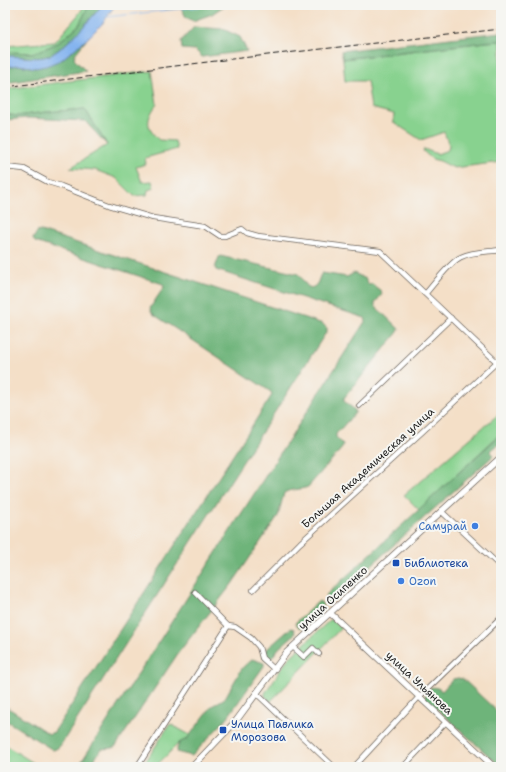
<svg xmlns="http://www.w3.org/2000/svg" width="506" height="772" viewBox="0 0 506 772" font-family="'Shantell Sans',sans-serif">
	<style>
		.green { fill: #88d28f; stroke: #527756 }
		.forest { fill: #6eb47a; stroke: #45684b }
		.water { fill: #84b4ef; stroke: #506886 }
		.lines { fill: none; stroke-linecap: round; stroke-linejoin: round }
		.stream { stroke: #84b4ef; stroke-width: 1 }
		.minor-casing { stroke: #686058; stroke-width: 6 }
		.major-casing { stroke: #686058; stroke-width: 7 }
		.minor { stroke: #fff; stroke-width: 4.5 }
		.major { stroke: #fff; stroke-width: 5.5 }
		.rail { stroke: #1c1c1c; stroke-width: 1; stroke-dasharray: 6 3; stroke-linecap: butt }
		.shop-dot { fill: #3f7fe0; stroke: #f6f6f2; stroke-width: 1.5 }
		.transit-dot { fill: #1a4fb4; stroke: #f6f6f2; stroke-width: 1.5 }
		.labels { text-anchor: middle; dominant-baseline: central; stroke-width: 4; stroke-linejoin: round; paint-order: stroke }
		.street-label { font-size: 11px; fill: #1c1c1c; stroke: #f6f6f2 }
		.shop-label { font-size: 11px; fill: #366cbe; stroke: #f6f6f2; text-anchor: end }
		.transit-label { font-size: 11px; fill: #164399; stroke: #f6f6f2; text-anchor: start }
	</style>
	<rect width="100%" height="100%" fill="#f6f6f2"/>
	<filter id="ink" filterUnits="userSpaceOnUse"><feTurbulence type="fractalNoise" baseFrequency=".025" numOctaves="2"/><feDisplacementMap in="SourceGraphic" scale="8" xChannelSelector="R" yChannelSelector="G"/><feConvolveMatrix kernelMatrix="1 2 1 2 8 2 1 2 1" color-interpolation-filters="sRGB"/></filter>
	<filter id="wash" filterUnits="userSpaceOnUse"><feTurbulence type="fractalNoise" baseFrequency=".012" numOctaves="4" result="noise"/><feDisplacementMap in="SourceGraphic" scale="16" xChannelSelector="R" yChannelSelector="G"/><feGaussianBlur stdDeviation="0.9" result="paint"/><feColorMatrix in="noise" values="0 0 0 0 0 0 0 0 0 0 0 0 0 0 0 0 0 1.4 0 .05"/><feComposite in="paint" operator="in"/></filter>
	<g filter="url(#wash)">
		<rect width="100%" height="100%" fill="#f4dfc7"/>
		<g class="green">
			<path d="M85 5H89L79 25 58 43 34 53 5 52V46L55 42 78 15Z"/>
			<path d="M501 41V162L454 168 440 161 432 159 423 151 424 149 437 154 448 150 449 145 444 132 421 140 393 122 394 114 371 108 367 81H345L343 59 486 42Z"/>
			<path d="M152 71 157 104C146 119 145 127 159 140L175 141 177 149 145 158 146 164 136 167 142 182 152 181 154 188 148 190 147 195 134 196 116 178 95 170 70 168 107 145 85 109 46 112 17 116 5 114V89Z"/>
			<path d="M501 412V433L419 510 404 495Z"/>
			<path d="M330 620H333L341 628 270 702 265 696V693L288 659Z"/>
			<path d="M170 724 190 735 187 739 179 743 155 767H142Z"/>
			<path d="M5 745 40 767H5Z"/>
		</g>
		<g class="forest">
			<path d="M89 5H102C92 18 64 50 48 56 36 60 21 56 8 56L5 57V52L34 53 58 43 79 25Z"/>
			<path d="M161 5H225L212 14 193 21 186 17 181 8 164 9 160 6Z"/>
			<path d="M194 27 223 29 240 37 247 51 202 57 195 50 182 49 181 41Z"/>
			<path d="M501 32V41L486 42 343 59 341 51Z"/>
			<path d="M87 39 75 54 74 59 86 71 5 83V67L19 65 36 68 61 60Z"/>
			<path d="M85 109 107 145 85 121 28 118 5 120V114L17 116 46 112Z"/>
			<path d="M41 231 323 324 327 328V331L60 746 56 749 53 750 5 720V706L49 734 54 732 272 395 271 392 153 314 151 311 150 308 164 287 163 284 35 242 33 239 37 232Z"/>
			<path d="M220 256 298 274C303 277 307 294 316 285 319 282 319 276 322 273L347 277 354 273 366 279V282L369 285 372 284 381 291 382 294 375 303V306L399 329 398 332 344 398V401L355 410V413L336 434V437L343 444V447L308 487C300 490 290 489 284 493L278 516 232 584 179 652 116 746 113 748 101 749 90 767H78L366 320 365 318 216 270 215 268 219 257Z"/>
			<path d="M501 434V446L498 445 490 451 493 456 327 605 325 601 326 595Z"/>
			<path d="M319 601 322 603 323 609 300 629 295 623Z"/>
			<path d="M291 628 294 629 295 634 279 648 269 661 263 657 267 649Z"/>
			<path d="M252 659 264 663V666L227 718 192 756 176 752 179 743 187 739 212 706 225 698 242 668Z"/>
			<path d="M458 678 463 679 501 715V767L425 698C426 687 434 684 442 691L453 679Z"/>
		</g>
		<path class="water" d="M102 5H115L103 23 87 39 61 60 46 66 36 68 19 65 5 67V57L8 56C21 56 36 60 48 56 64 50 92 18 102 5Z"/>
		<g class="lines">
			<path class="stream" d="M106 17 215 5"/>
		</g>
	</g>
	<g filter="url(#ink)">
		<g class="lines">
			<g class="minor-casing">
				<g id="minor">
					<path d="M5 167 24 169 48 182 61 186 109 205 153 218 205 226 220 236H225L242 229 247 233 258 236 380 251 501 366"/>
					<path d="M426 293C434 284 450 262 461 257 473 251 488 252 501 250"/>
					<path d="M359 406 451 318"/>
					<path d="M441 511 501 567"/>
					<path d="M253 590 300 543 423 431 497 362"/>
					<path d="M195 592 228 626"/>
					<path d="M293 647 304 657 313 648 319 654"/>
					<path d="M256 693 334 767"/>
					<path d="M137 767 228 626 235 627 251 638 259 647 262 658 274 669"/>
					<path d="M354 767 419 697 501 618"/>
					<path d="M403 767 446 722"/>
					<path d="M485 767 489 762"/>
				</g>
			</g>
			<g class="major-casing">
				<g id="major">
					<path d="M330 613 494 767"/>
					<path d="M192 767 236 721 287 652 501 457"/>
				</g>
			</g>
			<use href="#minor" class="minor"/>
			<use href="#major" class="major"/>
			<path class="rail" d="M5 87 232 59 501 29"/>
		</g>
	</g>
	<g class="shop-dot">
		<circle cx="475" cy="526" r="4"/>
		<circle cx="401" cy="581" r="4"/>
	</g>
	<g class="transit-dot">
		<rect x="392" y="559" width="8" height="8" rx="2"/>
		<rect x="219" y="726" width="8" height="8" rx="2"/>
	</g>
	<g class="labels">
		<g class="street-label">
			<text transform="translate(368 468) rotate(-42)">Большая Академическая улица</text>
			<text transform="translate(333 598) rotate(-42)">улица Осипенко</text>
			<text transform="translate(419 683) rotate(43)">улица Ульянова</text>
		</g>
		<g class="shop-label">
			<text x="467" y="526">Самурай</text>
			<text x="409" y="581" text-anchor="start">Ozon</text>
		</g>
		<g class="transit-label">
			<text x="404" y="563">Библиотека</text>
			<text x="231" y="724">Улица Павлика<tspan x="231" dy="13">Морозова</tspan></text>
		</g>
	</g>
	<rect width="506" height="772" fill="none" stroke="#f6f6f2" stroke-width="20"/>
</svg>
